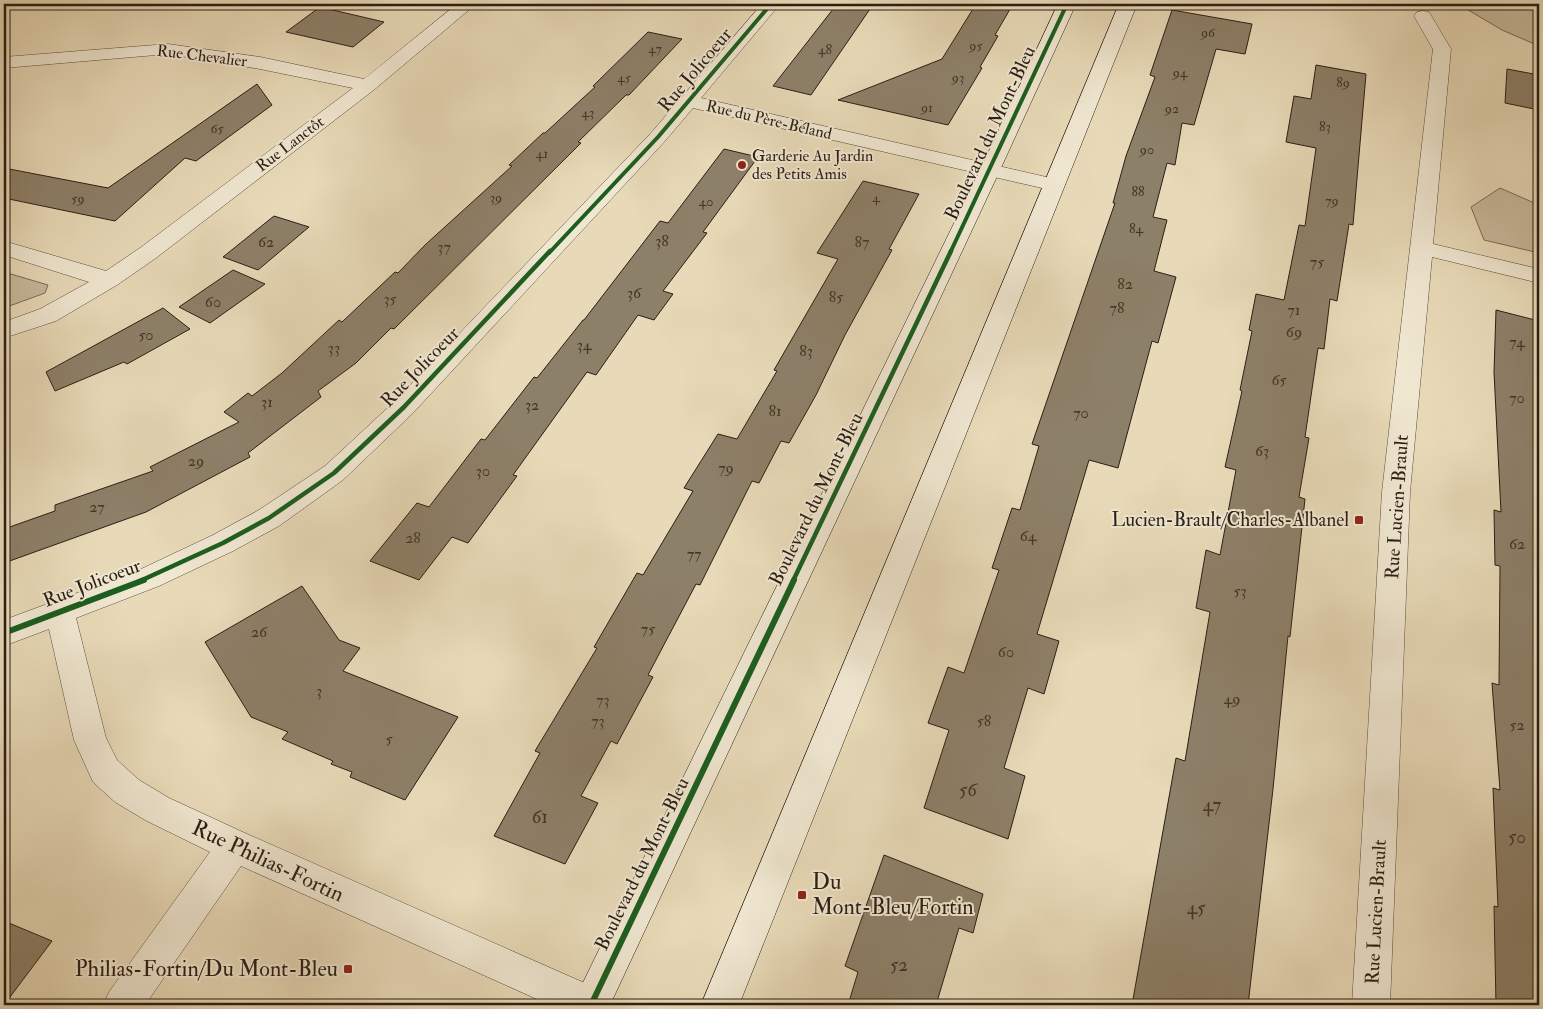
<svg xmlns="http://www.w3.org/2000/svg" width="1543" height="1009" viewBox="0 0 1543 1009" font-family="'IM FELL Double Pica',serif">
	<style>
		.green { fill: #c8ba9c; stroke: #796c58 }
		.building { fill: #8d8069; stroke: #2a1e14 }
		.lines { fill: none; stroke-linecap: round; stroke-linejoin: round }
		.street-casing { stroke: #5a4d3d; stroke-width: 1 }
		.secondary-casing { stroke: #2a1e14; stroke-width: 1 }
		.street { fill: #f0e7d1; fill-rule: evenodd }
		.secondary { fill: #f0e7d1; fill-rule: evenodd }
		.cycleway-far2-casing { stroke: #f0e7d1; stroke-width: 6 }
		.cycleway-far1-casing { stroke: #f0e7d1; stroke-width: 8 }
		.cycleway-casing { stroke: #f0e7d1; stroke-width: 9 }
		.cycleway-far2 { stroke: #1b5e20; stroke-width: 4 }
		.cycleway-far1 { stroke: #1b5e20; stroke-width: 4.5 }
		.cycleway { stroke: #1b5e20; stroke-width: 6 }
		.poi-dot { fill: #8f2418; stroke: #f0e7d1; stroke-width: 2 }
		.labels { text-anchor: middle; dominant-baseline: central; stroke-width: 4; stroke-linejoin: round; paint-order: stroke }
		.far-number-label { font-size: 14px; fill: #433629 }
		.far-street-label { font-size: 16px; fill: #2a1e14; stroke: #f0e7d1 }
		.far-poi-label { font-size: 16px; fill: #2a1e14; stroke: #f0e7d1; text-anchor: start }
		.number-label { font-size: 16px; fill: #433629 }
		.street-label { font-size: 19px; fill: #2a1e14; stroke: #f0e7d1 }
		.poi-label { font-size: 19px; fill: #2a1e14; stroke: #f0e7d1; text-anchor: end }
		.near-number-label { font-size: 19px; fill: #433629 }
		.near-street-label { font-size: 22px; fill: #2a1e14; stroke: #f0e7d1 }
		.near-poi-label { font-size: 22px; fill: #2a1e14; stroke: #f0e7d1; text-anchor: start }
	</style>
	<rect width="100%" height="100%" fill="#e8dab8"/>
	<filter id="stains"><feTurbulence type="fractalNoise" baseFrequency=".004" numOctaves="4"/><feColorMatrix values="0 0 0 0 .2 0 0 0 0 .09 0 0 0 0 .02 0 0 0 .5 -.17"/></filter>
	<radialGradient id="worn" r=".72"><stop offset=".6" stop-color="#630" stop-opacity="0"/><stop offset="1" stop-color="#630" stop-opacity=".3"/></radialGradient>
	<g class="green">
		<path d="M1458 4H1539V46L1502 30Z"/>
		<path d="M1500 188 1539 205V253L1484 240 1471 207Z"/>
		<path d="M4 272 48 285 45 293 4 308Z"/>
	</g>
	<g class="building">
		<path d="M837 4 870 9 811 95 773 86Z"/>
		<path d="M976 4H1013L995 35 998 36 980 67 982 68 948 125 838 100 942 59Z"/>
		<path d="M320 7 384 22 353 47 286 32Z"/>
		<path d="M1172 10 1252 24 1245 54 1216 49 1194 125 1182 123 1175 165 1167 163 1153 217 1167 220 1154 271 1176 277 1158 343 1152 341 1118 468 1089 460 1037 634 1059 641 1044 694 1028 688 1004 768 1025 776 1008 839 924 808 949 730 928 723 948 667 964 673 999 570 992 568 1012 508 1020 510 1039 446 1032 444 1115 203H1113L1126 156 1155 77 1150 75Z"/>
		<path d="M648 32 682 39 629 95H626L578 142 581 143 394 329 391 328 356 363 318 391 321 397 248 453 250 457 146 512 4 563V529L55 511V505L153 471 150 467 239 422 224 412 248 393 252 396 282 373 339 320 342 322 395 272 398 273 425 245 512 166 509 165 543 133H545L595 87 593 86Z"/>
		<path d="M1316 65 1366 74 1353 225 1349 224 1337 301 1330 299 1324 349 1318 348 1305 437 1309 438 1299 497 1305 499 1290 637 1288 636 1273 789 1248 1005H1132L1176 758 1185 761 1210 612 1196 608 1206 550 1220 555 1236 470 1225 467 1242 391 1240 390 1252 331 1249 330 1256 294 1284 300 1299 225 1305 226 1316 148 1286 142 1294 96 1311 99Z"/>
		<path d="M1507 69 1539 75V110L1505 103Z"/>
		<path d="M257 84 272 105 196 161 185 158 115 221 4 198V168L108 188Z"/>
		<path d="M724 149 758 157 703 232 707 233 663 291 673 294 654 320 638 315 596 375 587 372 513 475 517 476 468 543 452 537 419 580 370 561 417 503 429 507 481 439 485 440 534 377 537 378 583 320H584L660 221 668 223Z"/>
		<path d="M863 181 919 194 889 249 892 250 845 335 816 395 789 443 781 441 759 483 752 481 700 585 696 584 648 675 653 677 617 744 611 741 581 796 598 803 565 864 494 836 540 753 535 751 597 648 594 647 637 573 643 575 693 491 684 488 718 434 737 439 777 371 774 370 838 259 817 253Z"/>
		<path d="M274 216 309 227 258 270 223 257Z"/>
		<path d="M233 270 265 284 210 323 179 307Z"/>
		<path d="M163 308 190 329 127 364 124 362 55 391 46 372Z"/>
		<path d="M1496 310 1539 321V1005H1496L1494 906 1498 907 1493 788 1500 790 1492 683 1499 685 1500 566 1495 565 1494 510 1501 512 1494 372Z"/>
		<path d="M302 586 339 640 360 648 343 671 458 717 405 800 350 777 352 772 331 764 333 761 282 739 288 732 251 717 205 642Z"/>
		<path d="M884 855 983 894 973 933 959 928 936 1005H848L858 972 845 966Z"/>
		<path d="M4 921 52 941 4 1005Z"/>
	</g>
	<g class="lines">
		<g class="street-casing">
			<g id="street">
				<path d="M457 4H476L375 89 156 258 117 285 56 321 4 338V322L40 309 89 282 4 255V241L106 271 140 248 353 88 260 69 168 54 4 68V57L168 44 260 57 364 79Z"/>
				<path d="M762 4H780L701 98 1055 179 1062 181 1065 185 1062 189 1055 191 693 108 665 141 413 413 343 480 279 526 233 551 159 586 76 618 106 738 117 760 139 780 169 798 247 834 605 992 611 1005H550L241 866 145 1005H103L109 992 210 852 145 820 115 802 93 782 74 740 49 629 4 646V620L139 570 213 535 259 510 325 466 395 401 651 133Z"/>
				<path d="M1423 11 1429 12 1451 49 1433 244 1539 269V283L1432 257 1410 492 1390 1005H1352L1382 492 1433 49 1414 16 1417 12Z"/>
			</g>
		</g>
		<g class="secondary-casing">
			<g id="secondary">
				<path d="M1058 4H1076L1000 170 610 1005H572L980 170Z"/>
				<path d="M1119 4H1137L739 1005H701Z"/>
			</g>
		</g>
		<use href="#street" class="street"/>
		<use href="#secondary" class="secondary"/>
		<g class="cycleway-far2-casing">
			<g id="cycleway-far2">
				<path d="M549 253 658 137 771 4"/>
				<path d="M950 253 1067 4"/>
			</g>
		</g>
		<g class="cycleway-far1-casing">
			<g id="cycleway-far1">
				<path d="M140 581 223 543 269 518 334 473 404 407 550 251"/>
				<path d="M793 581 951 251"/>
			</g>
		</g>
		<g class="cycleway-casing">
			<g id="cycleway">
				<path d="M4 633 144 580"/>
				<path d="M591 1005 794 580"/>
			</g>
		</g>
		<use href="#cycleway-far2" class="cycleway-far2"/>
		<use href="#cycleway-far1" class="cycleway-far1"/>
		<use href="#cycleway" class="cycleway"/>
	</g>
	<g class="poi-dot">
		<circle cx="742" cy="165" r="5"/>
		<rect x="1354" y="515" width="10" height="10" rx="2.5"/>
		<rect x="797" y="890" width="10" height="10" rx="2.5"/>
		<rect x="343" y="964" width="10" height="10" rx="2.5"/>
	</g>
	<g class="labels">
		<g class="far-number-label">
			<text x="1208" y="32">96</text>
			<text x="976" y="45">95</text>
			<text x="655" y="48">47</text>
			<text x="825" y="49">48</text>
			<text x="1180" y="72">94</text>
			<text x="624" y="77">45</text>
			<text x="958" y="77">93</text>
			<text x="1343" y="82">89</text>
			<text x="927" y="107">91</text>
			<text x="1172" y="108">92</text>
			<text x="588" y="112">43</text>
			<text x="1325" y="126">83</text>
			<text x="217" y="128">65</text>
			<text x="1147" y="149">90</text>
			<text x="542" y="153">41</text>
			<text x="1138" y="191">88</text>
			<text x="496" y="197">39</text>
			<text x="876" y="197">4</text>
			<text x="78" y="198">59</text>
			<text x="1332" y="200">79</text>
			<text x="706" y="201">40</text>
			<text x="1136" y="228">84</text>
		</g>
		<g class="far-street-label">
			<text transform="translate(202 56) rotate(7)">Rue Chevalier</text>
			<text transform="translate(769 120) rotate(13)">Rue du Père-Béland</text>
			<text transform="translate(290 144) rotate(-37)">Rue Lanctôt</text>
		</g>
		<g class="far-poi-label">
			<text x="752" y="156">Garderie Au Jardin<tspan x="752" dy="18">des Petits Amis</tspan></text>
		</g>
		<g class="number-label">
			<text x="662" y="241">38</text>
			<text x="266" y="242">62</text>
			<text x="862" y="242">87</text>
			<text x="444" y="247">37</text>
			<text x="1317" y="262">75</text>
			<text x="1125" y="284">82</text>
			<text x="634" y="293">36</text>
			<text x="836" y="297">85</text>
			<text x="390" y="299">35</text>
			<text x="213" y="302">60</text>
			<text x="1117" y="308">78</text>
			<text x="1294" y="310">71</text>
			<text x="1294" y="332">69</text>
			<text x="146" y="335">50</text>
			<text x="1517" y="342">74</text>
			<text x="584" y="345">34</text>
			<text x="334" y="348">33</text>
			<text x="806" y="351">83</text>
			<text x="1279" y="380">65</text>
			<text x="1517" y="398">70</text>
			<text x="267" y="402">31</text>
			<text x="532" y="405">32</text>
			<text x="775" y="411">81</text>
			<text x="1081" y="413">70</text>
			<text x="1262" y="451">63</text>
			<text x="196" y="461">29</text>
			<text x="726" y="468">79</text>
			<text x="483" y="471">30</text>
			<text x="97" y="507">27</text>
			<text x="1028" y="536">64</text>
			<text x="413" y="538">28</text>
			<text x="1517" y="544">62</text>
			<text x="694" y="554">77</text>
			<text x="1240" y="591">53</text>
			<text x="648" y="629">75</text>
			<text x="259" y="632">26</text>
			<text x="1006" y="652">60</text>
			<text x="319" y="691">3</text>
			<text x="1232" y="699">49</text>
			<text x="603" y="700">73</text>
			<text x="598" y="721">73</text>
			<text x="984" y="721">58</text>
			<text x="1517" y="725">52</text>
			<text x="389" y="739">5</text>
		</g>
		<g class="street-label">
			<text transform="translate(695 70) rotate(-50)">Rue Jolicoeur</text>
			<text transform="translate(990 133) rotate(-65)">Boulevard du Mont-Bleu</text>
			<text transform="translate(420 367) rotate(-46)">Rue Jolicoeur</text>
			<text transform="translate(816 499) rotate(-64)">Boulevard du Mont-Bleu</text>
			<text transform="translate(1397 507) rotate(-86)">Rue Lucien-Brault</text>
			<text transform="translate(92 583) rotate(-21)">Rue Jolicoeur</text>
			<text transform="translate(642 864) rotate(-64)">Boulevard du Mont-Bleu</text>
			<text transform="translate(1376 912) rotate(-87)">Rue Lucien-Brault</text>
		</g>
		<g class="poi-label">
			<text x="1349" y="520">Lucien-Brault/Charles-Albanel</text>
		</g>
		<g class="near-number-label">
			<text x="968" y="790">56</text>
			<text x="1212" y="805">47</text>
			<text x="540" y="817">61</text>
			<text x="1517" y="837">50</text>
			<text x="1196" y="908">45</text>
			<text x="899" y="965">52</text>
		</g>
		<g class="near-street-label">
			<text transform="translate(268 861) rotate(25)">Rue Philias-Fortin</text>
		</g>
		<g class="near-poi-label">
			<text x="812" y="882">Du<tspan x="812" dy="25">Mont-Bleu/Fortin</tspan></text>
			<text x="338" y="969" text-anchor="end">Philias-Fortin/Du Mont-Bleu</text>
		</g>
	</g>
	<rect width="1543" height="1009" fill="none" stroke="#e8dab8" stroke-width="20"/>
	<rect x="5" y="5" width="1533" height="999" fill="none" stroke="#2a1e14" stroke-width="2.5"/>
	<rect x="10" y="10" width="1523" height="989" fill="none" stroke="#2a1e14"/>
	<rect width="100%" height="100%" filter="url(#stains)"/>
	<rect width="100%" height="100%" fill="url(#worn)"/>
</svg>
